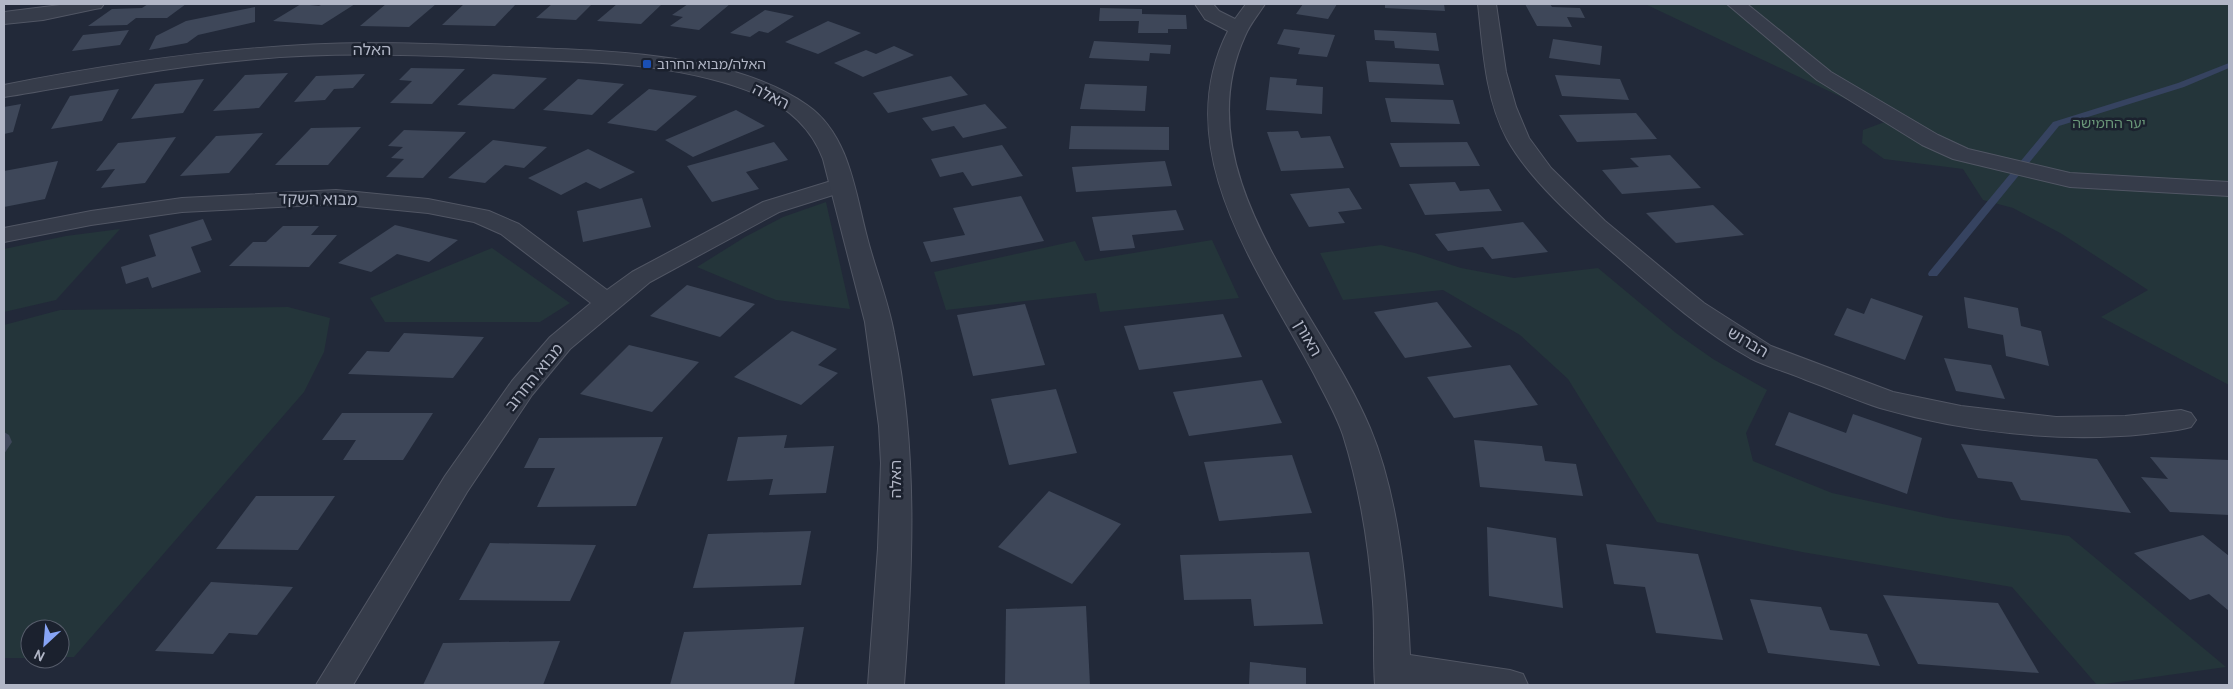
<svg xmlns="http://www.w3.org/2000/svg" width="2233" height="689" viewBox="0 0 2233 689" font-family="Cabin,'Noto Sans Hebrew',sans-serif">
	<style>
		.green { fill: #24353a }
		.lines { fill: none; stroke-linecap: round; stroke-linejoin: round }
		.stream { fill: #364360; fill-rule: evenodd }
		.building { fill: #3e4759 }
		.minor-casing { stroke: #515664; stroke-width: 2 }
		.tertiary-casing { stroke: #515664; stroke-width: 2 }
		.minor { fill: #363c4a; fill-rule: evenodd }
		.tertiary { fill: #363c4a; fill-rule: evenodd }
		.transit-dot { fill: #1a4fb4; stroke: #1b212e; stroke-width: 2 }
		.labels { text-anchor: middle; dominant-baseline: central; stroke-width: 5; stroke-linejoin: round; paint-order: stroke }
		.far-poi-label { font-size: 14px; fill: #b1b6c6; stroke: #1b212e; text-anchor: start }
		.far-park-label { font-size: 14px; fill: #699678; stroke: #1b212e }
		.street-label { font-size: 16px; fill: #b1b6c6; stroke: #1b212e }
	</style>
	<rect width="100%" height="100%" fill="#222939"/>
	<g class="green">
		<path d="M1645 4H2229V385L2101 317 2148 290 2062 234 2013 208 1983 200 1963 169 1884 159 1862 143 1863 130 1890 120Z"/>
		<path d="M826 202 850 309 776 300 697 267 745 237 783 217Z"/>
		<path d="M120 229 56 300 4 312V249L66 236Z"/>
		<path d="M1212 240 1239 298 1100 312 1096 293 946 310 934 272 1075 241 1085 261Z"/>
		<path d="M1381 245 1415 253 1461 268 1514 278 1598 268 1676 333 1713 359 1767 390 1746 433 1753 461 1832 493 1947 518 2069 536 2226 667 2097 685 2012 587 1802 552 1657 522 1568 379 1520 335 1443 290 1343 300 1320 253Z"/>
		<path d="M492 248 570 303 540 322H385L370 298Z"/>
		<path d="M288 307 330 318 324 352 304 392 74 657H60V629H30V658H4V325L60 310Z"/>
	</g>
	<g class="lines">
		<path class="stream" d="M2229 63V68L2184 87 2059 126 1937 276H1929L1928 274 1929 272 2053 122 2178 83Z"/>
	</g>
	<g class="building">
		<path d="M148 4H186L167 18H136L127 25 88 26 112 9 142 8Z"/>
		<path d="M301 4 319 6 323 4H355L322 25 273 21Z"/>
		<path d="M386 4H436L409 27 360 26Z"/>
		<path d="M464 4H516L495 26 442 25Z"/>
		<path d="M552 4H592L576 20 536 18Z"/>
		<path d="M617 4H662L641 24 597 21Z"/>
		<path d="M688 4H730L699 30 670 26 683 17 672 15Z"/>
		<path d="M1303 4H1337L1328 19 1296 14Z"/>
		<path d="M1385 4H1444L1445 11 1385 8Z"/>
		<path d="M1525 4H1550L1552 7 1580 8 1585 18 1567 17 1572 27 1537 26Z"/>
		<path d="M255 7V22L198 35 187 43 149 50 156 36 186 21Z"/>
		<path d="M1100 8 1142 9V14L1186 15 1187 29H1168V33H1138L1139 21H1099Z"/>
		<path d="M765 10 794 16 768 33 759 31 750 37 730 33Z"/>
		<path d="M828 21 861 33 818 54 785 42Z"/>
		<path d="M1284 29 1335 35 1327 57 1298 54 1300 48 1277 44Z"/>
		<path d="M129 30 120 45 72 51 83 35Z"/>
		<path d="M1374 30 1436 33 1439 51 1395 48 1394 41 1375 40Z"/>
		<path d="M1553 39 1602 46 1600 65 1549 58Z"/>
		<path d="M1094 41 1171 45 1170 54 1150 53 1149 61 1089 58Z"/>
		<path d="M894 46 914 55 863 77 834 63 866 50 876 54Z"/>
		<path d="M1366 61 1439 64 1444 85 1369 82Z"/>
		<path d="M411 68 465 69 432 104 390 103 412 81 399 80Z"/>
		<path d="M288 73 259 108 213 111 245 75Z"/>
		<path d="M365 74 353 88 334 89 325 100 294 102 316 76Z"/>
		<path d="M493 74 547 78 514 109 457 105Z"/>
		<path d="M1555 75 1620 79 1629 100 1562 96Z"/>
		<path d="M951 76 968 95 888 113 873 93Z"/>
		<path d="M1270 77 1297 79 1296 85 1323 87 1322 114 1266 110Z"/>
		<path d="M204 79 183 113 131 119 155 84Z"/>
		<path d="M578 79 624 84 592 115 543 110Z"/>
		<path d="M1085 84 1147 86 1145 111 1080 109Z"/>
		<path d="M119 89 102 121 51 129 70 96Z"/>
		<path d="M649 89 697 96 656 131 607 123Z"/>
		<path d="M1385 98 1453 100 1460 124 1391 122Z"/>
		<path d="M21 104 13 132 4 134V107Z"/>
		<path d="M985 104 1007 128 963 138 954 126 932 131 922 118Z"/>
		<path d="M736 110 765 126 693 157 665 140Z"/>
		<path d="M1636 113 1657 139 1577 142 1559 115Z"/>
		<path d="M1071 126 1169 127V150L1069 149Z"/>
		<path d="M361 127 328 165H275L311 128Z"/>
		<path d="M404 130 466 132 423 178 386 177 404 159 391 158 403 147 388 146Z"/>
		<path d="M1298 131 1301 138 1330 136 1344 168 1281 171 1267 132Z"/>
		<path d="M263 133 229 173 180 176 216 136Z"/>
		<path d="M176 137 145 183 101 188 115 169 96 171 118 143Z"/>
		<path d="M493 140 547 147 524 168 505 165 485 183 448 178Z"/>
		<path d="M774 142 788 160 746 172 759 189 712 202 687 166Z"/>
		<path d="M1467 142 1480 166 1400 167 1390 143Z"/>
		<path d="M1002 145 1023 176 972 186 963 172 940 177 931 159Z"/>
		<path d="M588 149 635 172 600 189 586 182 561 195 528 178Z"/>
		<path d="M1670 155 1701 188 1622 194 1602 170 1639 167 1630 158Z"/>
		<path d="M58 161 45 199 4 207V171Z"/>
		<path d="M1165 161 1172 186 1076 192 1072 167Z"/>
		<path d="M1455 182 1460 191 1489 189 1502 211 1425 215 1409 184Z"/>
		<path d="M1349 188 1362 209 1338 212 1345 223 1309 227 1290 194Z"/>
		<path d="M1021 196 1044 241 931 262 923 242 965 235 953 208Z"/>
		<path d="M642 198 651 227 583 242 577 211Z"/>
		<path d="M1713 205 1744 235 1676 243 1646 213Z"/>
		<path d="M1176 210 1184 230 1132 235 1135 248 1100 251 1092 217Z"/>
		<path d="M203 219 212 240 191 247 201 272 152 288 148 277 126 284 121 267 156 256 149 235Z"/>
		<path d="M1523 222 1548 252 1492 259 1483 247 1448 251 1435 234Z"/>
		<path d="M395 225 458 240 429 262 397 254 371 272 338 263Z"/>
		<path d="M283 226H319L311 235H337L309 267 229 266 253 242H266Z"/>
		<path d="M687 285 755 304 720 337 650 316Z"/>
		<path d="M1964 297 2018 308 2021 326 2041 331 2049 366 2006 356 2003 335 1968 328Z"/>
		<path d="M1871 298 1923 316 1905 360 1834 335 1847 308 1864 314Z"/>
		<path d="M1437 302 1472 347 1405 358 1374 312Z"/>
		<path d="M1025 304 1045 365 973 376 957 315Z"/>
		<path d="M1223 314 1242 357 1139 370 1124 326Z"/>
		<path d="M792 331 837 349 818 365 838 373 801 405 734 377Z"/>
		<path d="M404 333 484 337 453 378 348 374 367 351 389 352Z"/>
		<path d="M629 345 699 362 652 412 580 394Z"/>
		<path d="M1944 358 1991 365 2005 399 1956 391Z"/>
		<path d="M1510 365 1538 405 1454 418 1427 377Z"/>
		<path d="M1262 380 1282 423 1189 436 1173 392Z"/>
		<path d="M1056 389 1077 453 1009 465 991 399Z"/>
		<path d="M1789 412 1846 433 1853 414 1922 438 1907 494 1775 445Z"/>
		<path d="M342 413H433L403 460H343L356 440H322Z"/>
		<path d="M4 432 9 435 12 442 4 454Z"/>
		<path d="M787 435 784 448 834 446 826 493 769 495 773 479 727 481 738 437Z"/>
		<path d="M663 437 636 506 537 507 555 468H524L539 438Z"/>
		<path d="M1474 440 1542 446 1545 461 1576 464 1583 496 1480 487Z"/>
		<path d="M1961 444 2097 459 2131 513 2021 500 2012 482 1978 478Z"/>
		<path d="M1292 455 1312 513 1219 521 1204 462Z"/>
		<path d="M2150 457 2229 460V515L2170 512 2141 477 2168 479Z"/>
		<path d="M1049 491 1121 524 1072 584 998 547Z"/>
		<path d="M256 496H335L298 550 216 549Z"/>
		<path d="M1487 527 1556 538 1563 608 1489 596Z"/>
		<path d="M811 531 801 585 693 588 708 534Z"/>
		<path d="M2203 535 2229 556V611L2209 594 2190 600 2134 553Z"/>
		<path d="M490 543 596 545 570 601 459 600Z"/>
		<path d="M1606 544 1698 554 1723 640 1656 633 1645 587 1614 584Z"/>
		<path d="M1309 552 1323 624 1254 626 1251 599 1184 600 1180 555Z"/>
		<path d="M211 582 293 587 257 635 229 633 213 654 155 651Z"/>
		<path d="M1883 595 1998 603 2039 673 1918 664Z"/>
		<path d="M1750 599 1821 607 1830 630 1867 634 1880 666 1768 653Z"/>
		<path d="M1086 606 1090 685H1005L1006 609Z"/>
		<path d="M804 627 794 685H670L684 632Z"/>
		<path d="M560 641 543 685H423L443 643Z"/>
		<path d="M1250 662 1306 668V685H1249Z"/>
	</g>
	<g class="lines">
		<g class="minor-casing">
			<g id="minor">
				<path d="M68 4H104L101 8 95 9 43 20 4 24V12Z"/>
				<path d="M1195 4H1213L1219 11 1235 19 1246 4H1265C1258 15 1250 24 1245 36 1182 175 1320 308 1370 428 1398 495 1407 583 1410 655L1510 670 1523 674 1528 685H1375C1373 657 1375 630 1373 602 1369 546 1360 489 1343 435 1336 414 1324 394 1314 374 1260 272 1167 150 1228 31L1205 19Z"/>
				<path d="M1478 4H1496L1506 72 1516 107 1529 138 1551 168 1605 221 1688 290 1704 303 1771 346 1893 392 1961 406 2056 417 2125 416 2181 410 2191 413 2196 420 2191 427C2177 431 2161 432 2146 434 2060 443 1963 432 1880 408 1855 400 1831 389 1806 380 1788 372 1767 367 1750 358 1699 329 1655 289 1611 251 1576 221 1529 179 1507 139 1485 98 1483 49 1478 4Z"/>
				<path d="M1727 4H1747L1831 72 1938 135 1968 149 2070 173 2229 182V196L2070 187 1953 159 1922 145 1817 80Z"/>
				<path d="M841 178 849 180 853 185 849 190 779 212 650 282 570 349 532 395 467 492 353 685H316L445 476 512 381 550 337 591 303 501 234 474 222 428 213 336 204 182 212 91 225 4 242V228L91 211 182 198 336 190 428 199 489 211 519 224 607 290 632 272 763 202Z"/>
			</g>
		</g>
		<g class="tertiary-casing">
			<path id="tertiary" d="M367 43C415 43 462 45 510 47 602 51 729 51 807 105 849 134 855 191 867 237 875 269 888 300 894 333 918 449 913 568 904 685H868L878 548 881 463 879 426 865 322 823 159C812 129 788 107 759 95 680 62 592 62 509 59 421 55 334 51 246 60 164 67 85 84 4 97V85C124 61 245 44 367 43Z"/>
		</g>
		<use href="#minor" class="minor"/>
		<use href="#tertiary" class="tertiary"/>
	</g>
	<rect class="transit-dot" x="642" y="59" width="10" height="10" rx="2.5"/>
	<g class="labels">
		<g class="far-poi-label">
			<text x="657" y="64">האלה/מבוא החרוב</text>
		</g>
		<g class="far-park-label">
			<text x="2109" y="123">יער החמישה</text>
		</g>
		<g class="street-label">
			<text x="372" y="49">האלה</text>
			<text transform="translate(771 96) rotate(26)">האלה</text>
			<text transform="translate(318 199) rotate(1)">מבוא השקד</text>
			<text transform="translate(1308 338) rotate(60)">האורן</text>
			<text transform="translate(1748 342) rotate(30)">הברוש</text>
			<text transform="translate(534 377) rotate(-51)">מבוא החרוב</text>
			<text transform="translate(895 479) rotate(-90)">האלה</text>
		</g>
	</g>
	<rect width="2233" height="689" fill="none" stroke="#b1b6c6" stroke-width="10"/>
	<g transform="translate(45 644) rotate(206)"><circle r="24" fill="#1b212e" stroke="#575d6b"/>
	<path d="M0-4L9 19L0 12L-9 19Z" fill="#87a4f5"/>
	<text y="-8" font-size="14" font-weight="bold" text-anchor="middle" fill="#b1b6c6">N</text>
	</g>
</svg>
